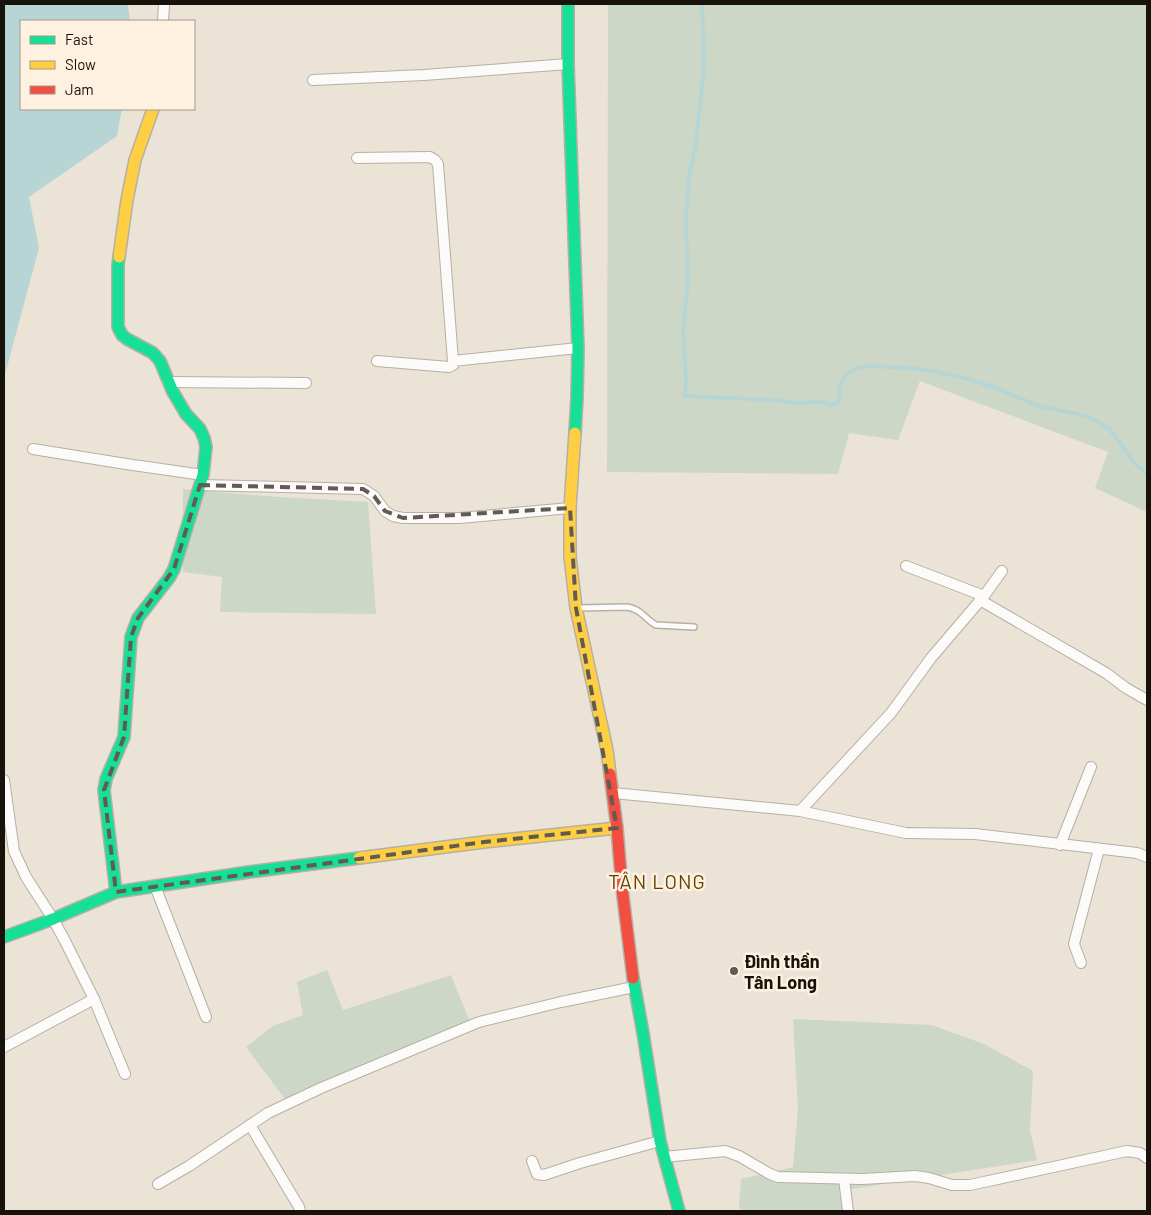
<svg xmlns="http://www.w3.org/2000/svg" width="1151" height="1215" viewBox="0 0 1151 1215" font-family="Barlow,sans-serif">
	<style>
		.green { fill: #ccd7c7 }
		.water { fill: #b8d5d5 }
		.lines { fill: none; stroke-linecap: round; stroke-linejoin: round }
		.stream { stroke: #b8d5d5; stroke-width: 4 }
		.lane-casing { stroke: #b6afa6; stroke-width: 8 }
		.street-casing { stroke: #b6afa6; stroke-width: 12 }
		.fast-casing { stroke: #b6afa6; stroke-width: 14 }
		.slow-casing { stroke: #b6afa6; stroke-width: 14 }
		.jam-casing { stroke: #b6afa6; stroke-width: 14 }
		.lane { stroke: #fcfbf9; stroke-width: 5 }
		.street { stroke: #fcfbf9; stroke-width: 10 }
		.fast { stroke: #16e098; stroke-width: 11 }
		.slow { stroke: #ffcf43; stroke-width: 11 }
		.jam { stroke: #f24e42; stroke-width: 11 }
		.marked { fill: none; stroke: #615b51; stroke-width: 4; stroke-dasharray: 10 6; stroke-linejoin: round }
		.poi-dot { fill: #615b51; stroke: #fff1df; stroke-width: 2 }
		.labels { text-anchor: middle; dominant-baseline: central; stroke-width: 5; stroke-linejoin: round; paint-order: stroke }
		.poi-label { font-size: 18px; font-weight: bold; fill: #17120a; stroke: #fff1df; text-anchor: start }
		.quarter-label { font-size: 20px; letter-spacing: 1px; fill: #5e4406; stroke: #fff1df }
	</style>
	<rect width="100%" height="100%" fill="#ebe3d6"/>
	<g class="green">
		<path d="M608 4H1147V512L1095 488 1108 452 920 381 898 440 849 433 838 474 607 472Z"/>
		<path d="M183 489 278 497 368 502 376 614 220 612 222 577 183 572Z"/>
		<path d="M327 970 343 1010 451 975 470 1022 288 1103 246 1047 273 1026 303 1015 297 982Z"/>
		<path d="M793 1019 932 1025 984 1044 1033 1071 1030 1131 1037 1160 846 1190 843 1211H744L739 1208 741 1179 793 1167 798 1109Z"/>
	</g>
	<path class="water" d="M4 4H128L130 21H21V109H122L117 136 29 197 39 248 4 378Z"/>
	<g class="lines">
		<path class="stream" d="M702 4 704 53 703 77 696 143 689 176 686 219 688 281 683 331 686 377 685 396 771 400 797 403 820 402 832 405 836 404 840 399C840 392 838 387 842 381 853 363 872 366 890 367 924 368 958 375 990 386 1007 392 1023 400 1040 406 1059 412 1080 411 1098 422 1116 431 1121 447 1133 461 1137 466 1142 470 1147 474"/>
		<g class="lane-casing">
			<path id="lane" d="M578 608 627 607C632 608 638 610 642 614 647 618 650 622 656 625L694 627"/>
		</g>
		<g class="street-casing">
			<g id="street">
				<path d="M163 21 164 4"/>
				<path d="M313 80 424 75 568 64"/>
				<path d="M357 158 430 157 435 160 438 164 453 361"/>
				<path d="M377 361 449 367 453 365V361L578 348"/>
				<path d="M168 382 306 383"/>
				<path d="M33 449 126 464 203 475"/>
				<path d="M200 485 363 489 374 496 385 511 393 516 403 518H460L570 508"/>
				<path d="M906 566 984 596"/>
				<path d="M980 600 1106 673 1126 688 1147 700"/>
				<path d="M4 780 14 851 26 877 53 919 64 939 94 999 125 1074"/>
				<path d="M613 793 800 811 906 833 975 834 1137 853 1147 857"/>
				<path d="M800 811 891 713 931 658 984 596 1002 571"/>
				<path d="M1060 845 1091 767"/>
				<path d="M155 886 206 1017"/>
				<path d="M1081 963 1074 944 1075 940 1099 849"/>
				<path d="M4 1047 94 999"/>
				<path d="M250 1125 299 1207 300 1211"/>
				<path d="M664 1157 725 1151 739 1156 770 1174 778 1177 862 1179 915 1176 929 1178 952 1185H970L1127 1151 1140 1153 1147 1158"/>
				<path d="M532 1161 537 1174 544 1175 580 1163 660 1141"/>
				<path d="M844 1179 848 1211"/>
				<path d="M158 1184 189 1166 268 1113 321 1088 479 1022 561 1002 634 987"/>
			</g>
		</g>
		<g class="fast-casing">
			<g id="fast">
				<path d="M568 4V64L578 348 577 398 575 433"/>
				<path d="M116 892 104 790 106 779 124 737 131 637 138 618 169 578 174 569 203 475 206 447 204 438 200 429 186 414 173 392 160 361 153 353 127 339 122 335 118 327V265L119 257"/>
				<path d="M4 937 53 919 116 892 249 872 359 858"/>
				<path d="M633 978 643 1033 660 1141 679 1211"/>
			</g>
		</g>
		<g class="slow-casing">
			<g id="slow">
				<path d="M119 257 127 200 135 160 153 109"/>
				<path d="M575 433 570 508V557L576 608 607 750 610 774"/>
				<path d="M359 858 484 842 617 828"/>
			</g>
		</g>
		<g class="jam-casing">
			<path id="jam" d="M610 774 617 828 622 888 633 978"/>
		</g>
		<use href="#lane" class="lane"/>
		<use href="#street" class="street"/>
		<use href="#fast" class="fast"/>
		<use href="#slow" class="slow"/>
		<use href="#jam" class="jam"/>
	</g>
	<path class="marked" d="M200 485 363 489 374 496 385 511 403 518 570 508 576 608 617 828 484 842 116 892 104 790 124 737 131 637 138 618 174 569Z"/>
	<circle class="poi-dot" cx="734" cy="971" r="5"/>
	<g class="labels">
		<g class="poi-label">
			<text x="744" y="961">Đình thần<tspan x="744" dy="21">Tân Long</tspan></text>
		</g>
		<g class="quarter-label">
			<text x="657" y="881">TÂN LONG</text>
		</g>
	</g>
	<rect width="1151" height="1215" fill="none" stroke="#17120a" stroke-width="10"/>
	<rect x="20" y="20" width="175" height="90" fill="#fff1df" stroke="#a2988a"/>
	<rect x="30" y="36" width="25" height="8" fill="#16e098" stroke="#a2988a"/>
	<text x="65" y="45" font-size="15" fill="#17120a">Fast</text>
	<rect x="30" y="61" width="25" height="8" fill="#ffcf43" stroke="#a2988a"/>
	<text x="65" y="70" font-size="15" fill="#17120a">Slow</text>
	<rect x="30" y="86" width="25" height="8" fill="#f24e42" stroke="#a2988a"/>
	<text x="65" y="95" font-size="15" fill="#17120a">Jam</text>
</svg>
